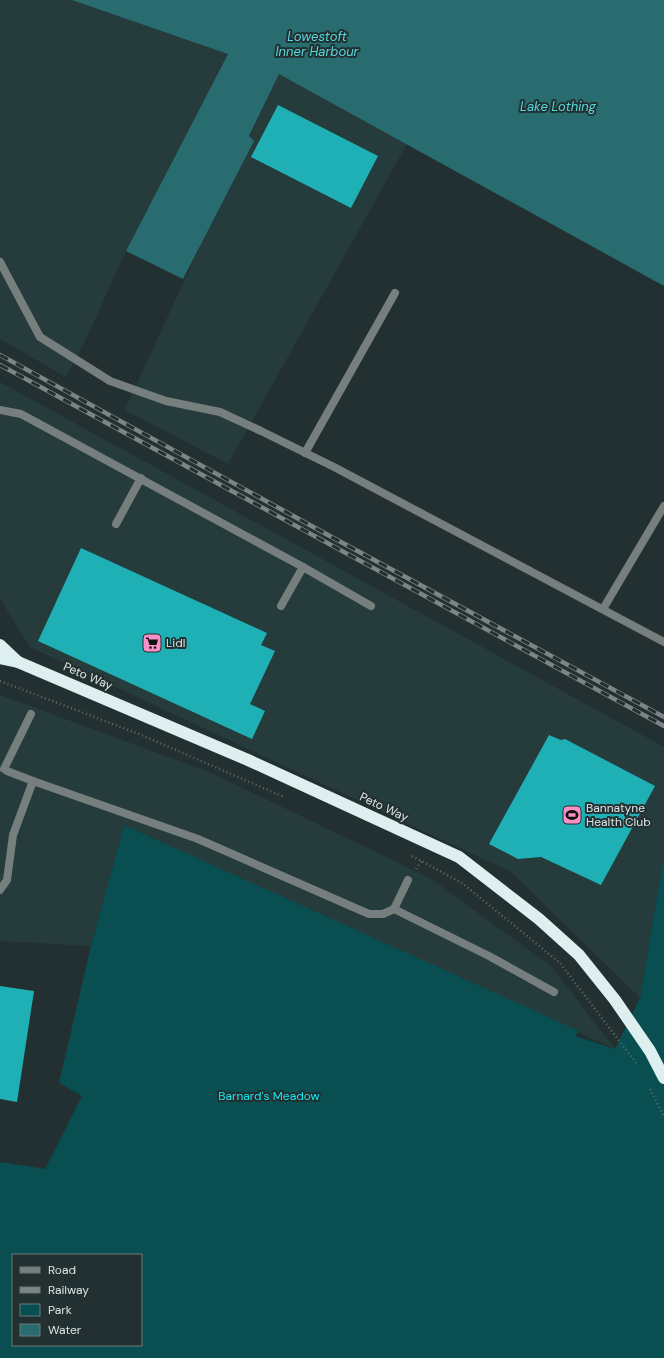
<svg xmlns="http://www.w3.org/2000/svg" width="664" height="1358" viewBox="0 0 664 1358" font-family="'DM Sans',sans-serif">
	<style>
		.built { fill: #263b3c }
		.green { fill: #094f52; fill-rule: evenodd }
		.water { fill: #286c6f }
		.building { fill: #1fb0b6 }
		.lines { fill: none; stroke-linecap: round; stroke-linejoin: round }
		.path { stroke: #606b6c; stroke-width: 2.5; stroke-dasharray: 1 3; stroke-linecap: butt }
		.lane { stroke: #777e7e; stroke-width: 8 }
		.street { stroke: #777e7e; stroke-width: 8 }
		.highway { stroke: #deefef; stroke-width: 12 }
		.rail-casing { stroke: #7b8586; stroke-width: 4.5 }
		.rail { stroke: #233031; stroke-width: 3; stroke-dasharray: 9; stroke-linecap: butt }
		.labels { text-anchor: middle; dominant-baseline: central; stroke-width: 4; stroke-linejoin: round; paint-order: stroke }
		.poi-label { font-size: 12px; fill: #dce4e5; stroke: #233031; text-anchor: start }
		.street-label { font-size: 12px; fill: #dce4e5; stroke: #233031 }
		.park-label { font-size: 12px; fill: #14e8f0; stroke: #233031 }
		.water-label { font-size: 13px; font-style: italic; fill: #56dadf; stroke: #233031 }
	</style>
	<rect width="100%" height="100%" fill="#233031"/>
	<g class="built">
		<path d="M0 0H85L228 54 126 251 84 343 66 377 0 339Z"/>
		<path d="M279 73 407 144 228 464 125 410Z"/>
		<path d="M0 382 664 747V854L640 998 511 872 30 647 0 599Z"/>
		<path d="M0 695 209 772 430 878 551 966 615 1049 124 825 91 946 0 941Z"/>
	</g>
	<path class="green" d="M124 825 579 1031 575 1036 615 1049 640 998 664 854V1358H0V1162L45 1169 82 1096 59 1083 91 946ZM13 1255H141V1345H13Z"/>
	<path class="water" d="M72 0H664V286L279 74 249 136 254 141 183 279 126 251 228 54Z"/>
	<g class="building">
		<path d="M278 105 378 156 351 208 251 157Z"/>
		<path d="M81 548 267 633 261 645 275 651 250 704 265 711 252 739 38 641Z"/>
		<path d="M549 735 561 740 565 739 655 786 601 885 541 857 518 859 489 844Z"/>
		<path d="M0 986 34 991 17 1102 0 1099Z"/>
	</g>
	<g class="lines">
		<g class="path">
			<path d="M0 681 139 734 284 797"/>
			<path d="M412 856 462 883 560 963 636 1063"/>
			<path d="M416 869 422 861"/>
			<path d="M650 1089 664 1117"/>
		</g>
		<g class="lane">
			<path d="M0 262 40 337 110 381 166 401 220 412 261 431 334 467 664 642"/>
			<path d="M305 453 395 293"/>
			<path d="M116 524 141 478"/>
			<path d="M281 606 303 567"/>
			<path d="M603 609 664 506"/>
			<path d="M4 769 31 714"/>
			<path d="M394 909 489 956 554 992"/>
		</g>
		<g class="street">
			<path d="M0 410 21 414 303 567 371 606"/>
			<path d="M7 771 33 781"/>
			<path d="M0 890 7 880 13 835 33 781 198 839 369 914H383L394 909 408 880"/>
		</g>
		<g class="highway">
			<path d="M0 645 18 662"/>
			<path d="M0 658 18 662 248 760 459 857 539 919 579 955 615 1000 650 1051 664 1078"/>
		</g>
		<g class="rail-casing">
			<g id="rail">
				<path d="M0 355 328 535 664 717"/>
				<path d="M0 365 664 726"/>
			</g>
		</g>
		<use href="#rail" class="rail"/>
	</g>
	<defs>
		<g id="supermarket-square" transform="scale(1)"><rect x="-9" y="-9" width="18" height="18" rx="4" fill="#fa8fc6" stroke="#233031"/><path d="M-6-5.5h2.5l.6 2H6L4.5 2H-2.5L-4.4-4H-6ZM-1.5 3.2a1.3 1.3 0 1 0 .1 0ZM3 3.2a1.3 1.3 0 1 0 .1 0Z" fill="#111"/></g>
		<g id="stadium-square" transform="scale(1)"><rect x="-9" y="-9" width="18" height="18" rx="4" fill="#fa8fc6" stroke="#233031"/><path d="M0-5a6.5 5 0 1 0 0 10a6.5 5 0 1 0 0-10ZM-3.5-1.8h7v3.6h-7Z" fill="#111"/></g>
	</defs>
	<g fill-rule="evenodd">
		<use href="#supermarket-square" x="152" y="643"/>
		<use href="#stadium-square" x="572" y="815"/>
	</g>
	<g class="labels">
		<g class="poi-label">
			<text x="166" y="643">Lidl</text>
			<text x="586" y="808">Bannatyne<tspan x="586" dy="14">Health Club</tspan></text>
		</g>
		<g class="street-label">
			<text transform="translate(88 676) rotate(23)">Peto Way</text>
			<text transform="translate(384 807) rotate(25)">Peto Way</text>
		</g>
		<g class="park-label">
			<text x="269" y="1096">Barnard's Meadow</text>
		</g>
		<g class="water-label">
			<text x="317" y="36">Lowestoft<tspan x="317" dy="15">Inner Harbour</tspan></text>
			<text x="558" y="106">Lake Lothing</text>
		</g>
	</g>
	<rect x="12" y="1254" width="130" height="92" fill="#233031" stroke="#6d7879"/>
	<rect x="20" y="1267" width="20" height="6" fill="#777e7e" stroke="#6d7879"/>
	<text x="48" y="1274" font-size="12" fill="#dce4e5">Road</text>
	<rect x="20" y="1287" width="20" height="6" fill="#7b8586" stroke="#6d7879"/>
	<text x="48" y="1294" font-size="12" fill="#dce4e5">Railway</text>
	<rect x="20" y="1304" width="20" height="12" fill="#094f52" stroke="#6d7879"/>
	<text x="48" y="1314" font-size="12" fill="#dce4e5">Park</text>
	<rect x="20" y="1324" width="20" height="12" fill="#286c6f" stroke="#6d7879"/>
	<text x="48" y="1334" font-size="12" fill="#dce4e5">Water</text>
</svg>
